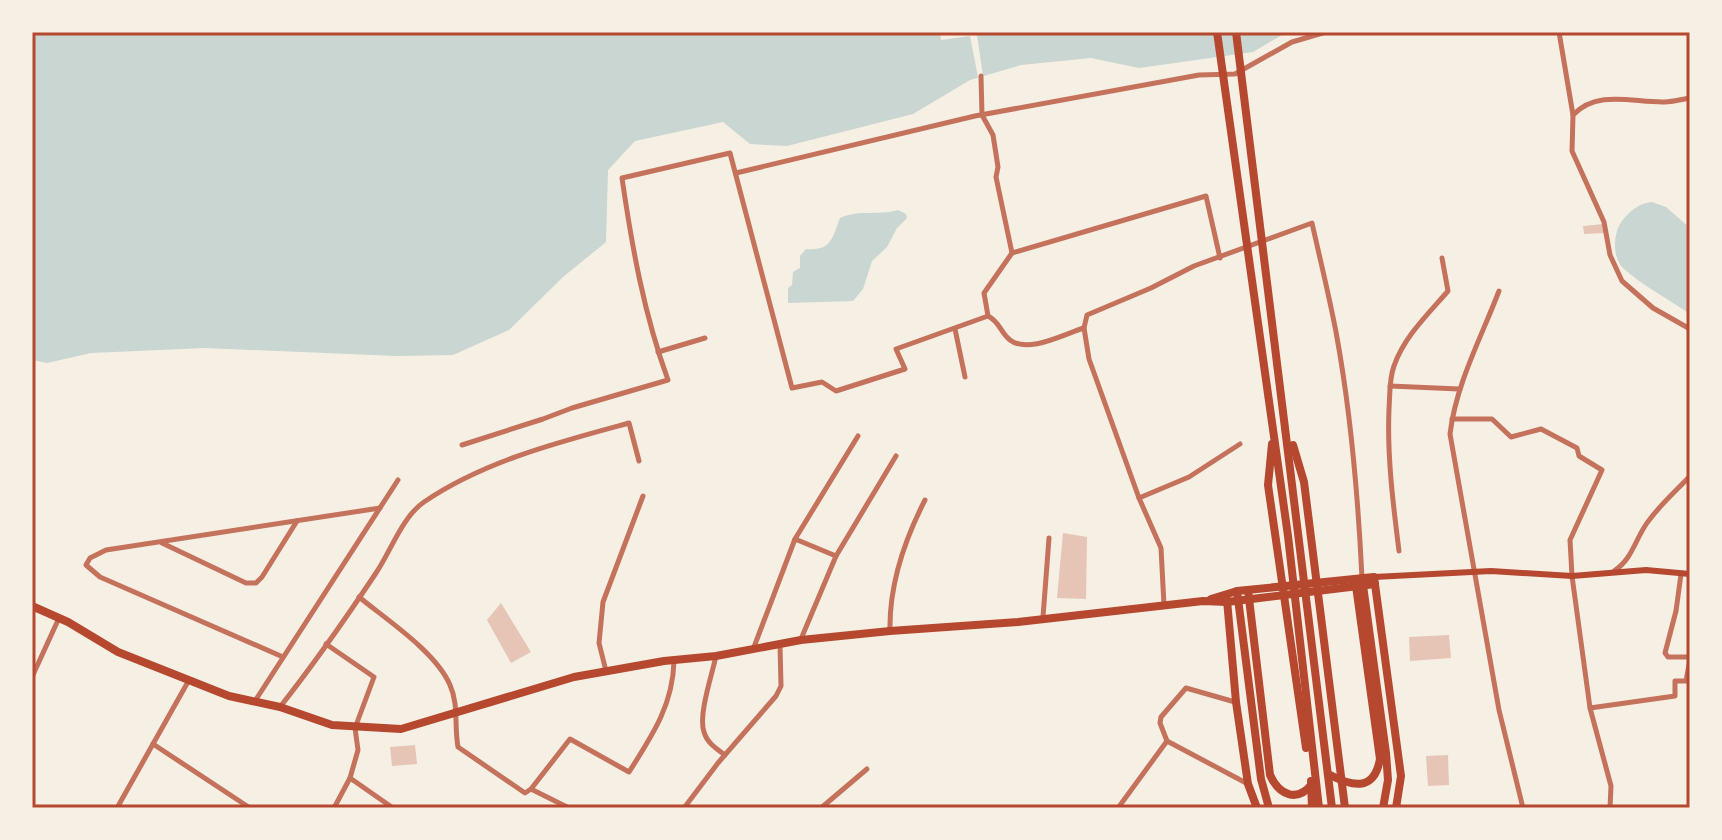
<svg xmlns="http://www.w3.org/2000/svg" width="1722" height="840" viewBox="0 0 1722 840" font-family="Jost,sans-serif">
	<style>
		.water { fill: #c9d6d2 }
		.pier { fill: #f6efe4 }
		.building { fill: #e6c5b7 }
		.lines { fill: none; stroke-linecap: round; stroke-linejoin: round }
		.minor { stroke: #c5725c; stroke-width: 5 }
		.secondary { stroke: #b5482f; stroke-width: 6 }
		.trunk { stroke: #b5482f; stroke-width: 8 }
		.motorway { stroke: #b5482f; stroke-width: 8 }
		.neatline { fill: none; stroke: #b5482f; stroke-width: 3 }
	</style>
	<rect width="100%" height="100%" fill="#f6efe4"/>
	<g class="water">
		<path d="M32 32H1287L1253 52 1139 68 1091 58 1021 65 970 80 913 114 787 146 750 144 723 122 635 141 608 170 606 242 563 277 509 330 453 355 397 356 205 348 91 353 47 363 32 360Z"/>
		<path d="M1652 202 1666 207 1690 228V314C1670 300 1640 284 1623 268 1612 257 1613 233 1622 221 1630 211 1639 203 1652 202Z"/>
		<path d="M898 210 906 214 907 218 897 228 887 247 872 261 863 289 853 301 788 303V288L792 285 793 272 800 268V256L806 249C832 251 832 238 840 218 860 209 878 216 898 210Z"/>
	</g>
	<path class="pier" d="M940 32H991L977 35 983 76 978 77 970 36 941 40Z"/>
	<g class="building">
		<path d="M1603 224 1605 233 1584 234 1583 226Z"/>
		<path d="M1063 533 1087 537 1086 599 1057 598Z"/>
		<path d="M501 603 531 652 511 663 487 620Z"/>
		<path d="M1449 635 1451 658 1410 661 1409 637Z"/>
		<path d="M415 745 417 764 392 766 390 747Z"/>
		<path d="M1448 755 1449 785 1428 786 1426 756Z"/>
	</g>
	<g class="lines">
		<g class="minor">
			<path d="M1559 32 1573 115 1572 151 1604 222 1610 255 1622 281 1653 308 1690 329"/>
			<path d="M981 76 982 115 993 135 998 167 996 177 1012 253 1206 196 1220 258"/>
			<path d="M1573 115C1598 89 1634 103 1665 102 1673 102 1682 99 1690 98"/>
			<path d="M736 173 975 116 1199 75 1235 74 1292 42 1326 32"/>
			<path d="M1499 291C1481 338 1456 384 1450 434L1499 710 1523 808"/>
			<path d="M988 316 984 293 1012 253"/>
			<path d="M955 329 965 377"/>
			<path d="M658 352 705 338"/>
			<path d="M1390 386 1459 389"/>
			<path d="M1452 419H1492L1511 437 1541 429 1577 448 1579 456 1602 470 1570 540 1572 576 1590 708 1611 786 1610 808"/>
			<path d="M462 445 543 419 572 408 668 380C644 314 632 247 622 178L730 153 792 388 822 382 836 391 905 369 896 349 988 316C1000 322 1000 332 1010 340 1028 354 1064 334 1084 328"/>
			<path d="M1139 498 1189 477 1240 444"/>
			<path d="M795 539 858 436"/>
			<path d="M162 543 246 583H256L262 577 297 521"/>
			<path d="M1399 551C1393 503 1387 456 1389 409 1390 395 1389 379 1394 366 1404 337 1428 314 1448 291L1442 258"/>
			<path d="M1614 571C1634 558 1635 537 1650 519 1662 503 1677 490 1690 476"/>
			<path d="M1681 574 1676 611 1665 653 1668 657H1690"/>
			<path d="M359 597C387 620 436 652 450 685 459 705 454 726 458 747L525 793 531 789 569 808"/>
			<path d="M1164 605 1161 548 1139 498 1089 359 1084 328 1087 315 1151 288 1194 266 1312 223C1320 259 1329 295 1336 332 1351 413 1358 495 1362 578"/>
			<path d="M1043 617 1049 538"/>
			<path d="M890 631C889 584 904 541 925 500"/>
			<path d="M801 639 836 556 896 456"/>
			<path d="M326 644 374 677 355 728 358 750 350 778 334 808"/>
			<path d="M754 647 795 539 836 556"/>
			<path d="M716 656C712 675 698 715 704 732 707 743 717 749 725 755"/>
			<path d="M283 657 100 577 86 565 90 558 106 550 380 508"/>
			<path d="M606 671 599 643 603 602 643 496"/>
			<path d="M32 677 59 618"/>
			<path d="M255 701 398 480"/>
			<path d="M280 707C314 664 346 618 376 573 391 551 402 517 424 502 484 461 559 442 629 423L639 461"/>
			<path d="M1590 708 1675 696V681H1686L1690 659"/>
			<path d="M1167 741 1160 723 1161 717 1186 688 1235 702"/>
			<path d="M153 744 250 808"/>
			<path d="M350 778 393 808"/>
			<path d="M531 789 570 739 629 772C652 736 673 705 674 661"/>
			<path d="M117 808 189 680"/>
			<path d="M684 808 718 763 776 696 781 686 780 645"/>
			<path d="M821 808 867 769"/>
			<path d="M1118 808 1167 741 1248 784"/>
		</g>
		<path class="secondary" d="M1374 577 1491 571 1572 576 1646 570 1690 574"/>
		<g class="trunk">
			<path d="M1211 599 1237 591 1374 577 1401 776 1396 808"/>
			<path d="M1227 600 1236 702 1248 784 1257 808"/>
			<path d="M32 606 68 622 118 652 229 696 280 707 332 725 401 729 574 677 664 661 716 656 801 640 890 631 1018 622 1203 601 1227 602 1375 584"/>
		</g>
		<g class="motorway">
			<path d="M1217 32 1288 536 1319 808"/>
			<path d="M1236 32 1332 808"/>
			<path d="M1272 444 1268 485 1306 748"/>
			<path d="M1293 445 1304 482 1345 808"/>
			<path d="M1362 578 1386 753 1388 780 1383 808"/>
			<path d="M1248 590 1270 775C1279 795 1297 803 1312 784"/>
			<path d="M1237 591 1261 779 1269 808"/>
			<path d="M1328 774C1351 786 1374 793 1380 759L1355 579"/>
			<path d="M1311 781 1312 808"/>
		</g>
	</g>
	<rect width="1722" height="840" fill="none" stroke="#f6efe4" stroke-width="68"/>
	<rect x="34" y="34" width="1654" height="772" class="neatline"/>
</svg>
